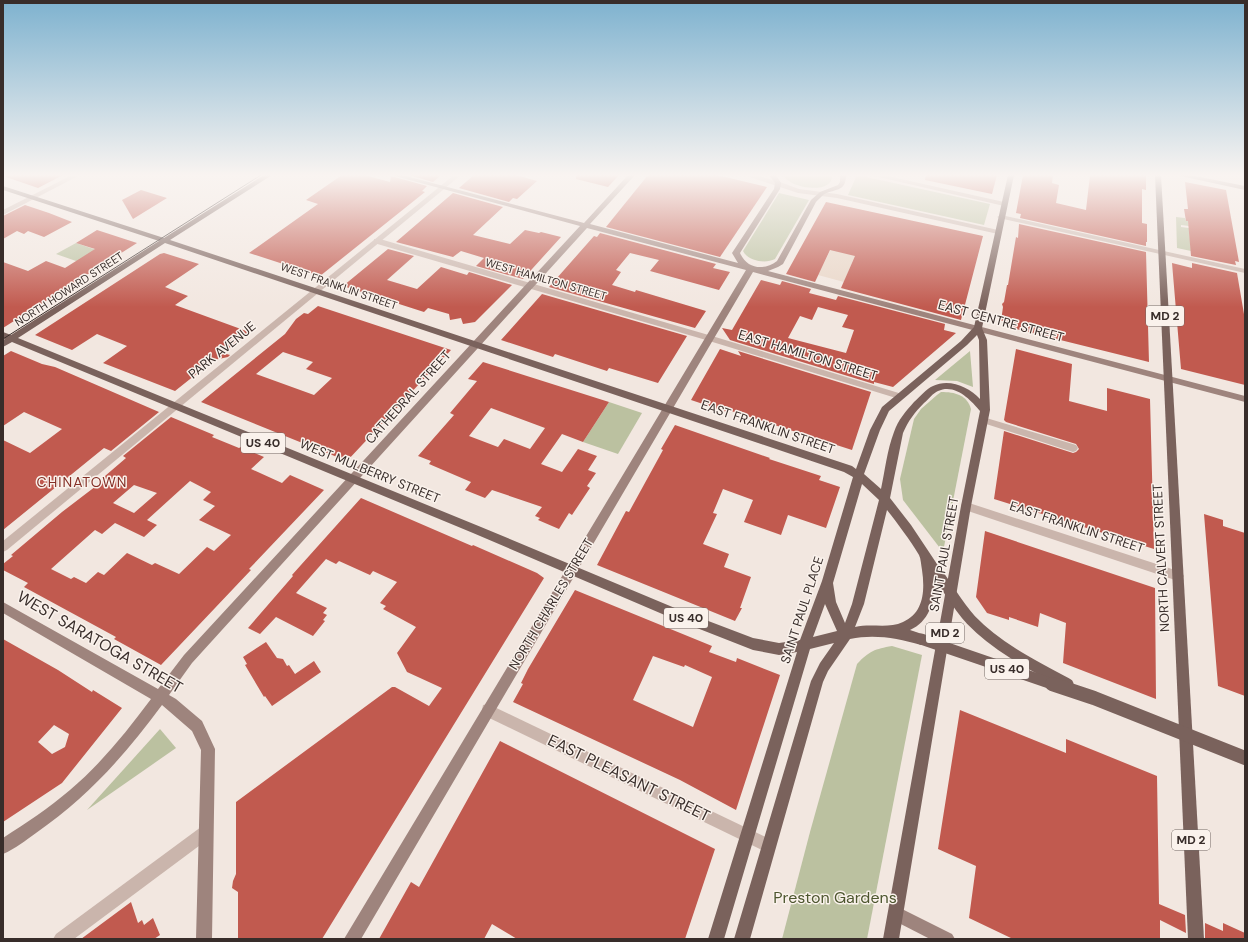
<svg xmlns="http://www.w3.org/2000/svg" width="1248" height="942" viewBox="0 0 1248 942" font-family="'DM Sans',sans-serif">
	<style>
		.green { fill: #bbc1a0 }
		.plaza { fill: #e9d6c7 }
		.building { fill: #c15a4f; fill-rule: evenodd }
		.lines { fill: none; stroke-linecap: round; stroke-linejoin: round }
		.minor { fill: #cab5ac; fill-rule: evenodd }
		.tertiary { fill: #cab5ac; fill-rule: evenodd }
		.secondary { fill: #9e847d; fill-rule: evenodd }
		.primary { fill: #7a625c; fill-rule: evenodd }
		.tram { stroke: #382d2a; stroke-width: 1 }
		.primary-bridge-far1 { stroke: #7a625c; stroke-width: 11 }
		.primary-bridge { stroke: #7a625c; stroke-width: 14 }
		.labels { text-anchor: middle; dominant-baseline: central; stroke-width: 3; stroke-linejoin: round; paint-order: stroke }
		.far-street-label { font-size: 11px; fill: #382d2a; stroke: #faf2ec }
		.shield { fill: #faf2ec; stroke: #726864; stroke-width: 1 }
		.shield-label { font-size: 12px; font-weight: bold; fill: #382d2a }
		.street-label { font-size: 13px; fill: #382d2a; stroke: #faf2ec }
		.neighbourhood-label { font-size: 14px; letter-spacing: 1px; fill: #842f26; stroke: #faf2ec }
		.near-street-label { font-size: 16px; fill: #382d2a; stroke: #faf2ec }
		.near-park-label { font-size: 16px; fill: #4d562f; stroke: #faf2ec }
	</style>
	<rect width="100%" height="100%" fill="#f2e7e0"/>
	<g class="green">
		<path d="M783 175H832C834 195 790 189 783 175Z"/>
		<path d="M857 175 990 204 984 225 848 195Z"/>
		<path d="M779 193 809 200 775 259C765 264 748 261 743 251Z"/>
		<path d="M1176 217 1185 218 1186 221H1188L1189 226 1181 225V227L1189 228 1191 251 1177 248Z"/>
		<path d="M76 243 114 256 96 268 56 254Z"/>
		<path d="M970 351 973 387 957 381 935 380Z"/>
		<path d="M941 392C955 392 967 395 971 409L943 552 903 500 900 479 914 419 921 409 937 395Z"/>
		<path d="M609 402 642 413 618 454 583 442Z"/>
		<path d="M892 646 922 655 867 939H782L810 832 857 664C869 651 875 649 892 646Z"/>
		<path d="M160 729 176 748 87 810Z"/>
	</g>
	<path class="plaza" d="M832 247 861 255 853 260 844 282 818 275Z"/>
	<g class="building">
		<path d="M7 175H63L38 188 6 177Z"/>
		<path d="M342 175H364L390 182 391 176 427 186 422 191 425 192 320 276 249 253 318 204 306 200Z"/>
		<path d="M409 175H441L433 182Z"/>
		<path d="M474 175H516L537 181 517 199 513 198 509 202 459 188Z"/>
		<path d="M576 175H619L608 187 576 179Z"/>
		<path d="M648 175H717L767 187 720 257 606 227Z"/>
		<path d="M926 175H997L992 194 925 180Z"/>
		<path d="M1023 175H1053L1052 183 1059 185 1056 203 1086 210 1090 175H1146V190L1142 189V223L1147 224V242H1146V246L1020 218 1021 214 1016 213Z"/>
		<path d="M1185 182 1226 190 1239 262 1235 261 1236 265 1191 256 1188 221H1186L1184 209H1188Z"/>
		<path d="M141 190 167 198 133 219 122 200Z"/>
		<path d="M453 193 503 207 473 235 510 244 525 230 539 233 541 232 561 237 523 279 476 266 484 258 461 251 453 257 396 242Z"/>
		<path d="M826 202 983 236 961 320 841 288 855 256 830 250 815 282 786 274Z"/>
		<path d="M25 205 49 213 72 222 44 237 28 231 24 234 17 231 3 239V216Z"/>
		<path d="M1019 224 1146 252 1149 362 1012 328 1003 324V321H1001L1003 307 1002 304 1004 302 1007 285H1008L1016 237 1018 238Z"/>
		<path d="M97 230 137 243 3 328V262L28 271 46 261 65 268 95 249 76 243Z"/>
		<path d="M600 233 716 264 713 268 730 272 719 290 650 271 659 260 630 253 616 270 621 272 612 285 635 292 636 290 706 311 695 328 549 287 594 236 597 237Z"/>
		<path d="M388 249 414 256 387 280 417 289 441 267 467 275 469 272 512 285 475 322 463 324 461 318 450 320 449 314 428 308 424 312 343 286Z"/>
		<path d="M164 253 199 264 165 287 188 296 175 305 249 332 223 353 230 355 228 357 214 360 175 391 103 363 127 346 97 334 72 350 35 335 160 254Z"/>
		<path d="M1172 263 1192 268V263L1237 273 1245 320V385L1181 369Z"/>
		<path d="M761 280 780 285 782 281 811 289 809 293 836 300 838 296 945 324 944 330 956 333 893 387 874 382V384L730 340 722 328 732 330ZM818 307 848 315 842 327 854 330 846 353 788 338 800 316 812 320Z"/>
		<path d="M542 294 687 336 658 383 609 368 607 371 555 354 553 357 501 340Z"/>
		<path d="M318 306 451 350 347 461 201 402 285 334 296 319 304 313 308 314ZM283 352 313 362 306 369 332 378 314 395 256 374Z"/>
		<path d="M720 349 741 356 738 351 871 392 852 450 728 410 727 412 691 400Z"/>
		<path d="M1016 349 1072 364 1069 401 1107 411V388L1150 399 1154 549 994 499 1004 431 1073 453 1076 452 1079 449 1076 444 1006 422 1004 420Z"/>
		<path d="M11 351 42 364 55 367 159 412 111 451 104 448 3 530V440L30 453 62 429 24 412 3 426V356Z"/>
		<path d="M483 362 609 402 583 442 562 434 541 464 562 472 578 449 597 456 588 470 596 473 587 486 590 488 572 515 569 513 559 529 538 520 540 518 535 516 542 507 492 490 485 498 465 490 471 482 429 464 431 461 418 456 454 415 450 413 477 381 468 379ZM491 408 545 428 530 449 504 439 498 447 469 436Z"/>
		<path d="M171 417 214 435 212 437 239 448 241 447 264 457 251 469 282 483 290 475 324 490 249 569 251 570 161 665 114 639 116 637 24 587 28 583 3 570V564L13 556 11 555 62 512 100 483 98 482 126 458 123 456ZM190 481 211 492 203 500 215 506 199 520 231 535 214 551 207 547 179 574 155 563 152 565 127 553 104 575 98 572 86 583 74 577 71 579 51 569 95 530 102 534 115 523 144 537 157 525 147 520ZM134 485 157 493 134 513 113 503Z"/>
		<path d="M675 425 770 458 769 459 821 476 819 480 840 487 826 528 788 515 781 535 744 522 753 500 723 489 713 513 717 514 703 544 729 554 724 567 751 577 740 608H742L735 621 597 565 626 511 629 512 663 450 661 449Z"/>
		<path d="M361 498 472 546 473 545 537 573 544 578 322 939H238V892L232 888 233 881 236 874V802L392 687H395L429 706 442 688 407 672 397 653 416 627 383 609 386 606 380 603 397 582 373 571 370 575 339 561 336 564 326 559 296 593 327 608 323 613 327 615 323 620 325 621 313 636 276 617 260 634 248 628 293 576 292 575Z"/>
		<path d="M1204 514 1223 520V526L1245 533V696L1218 686Z"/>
		<path d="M985 531 1155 588 1156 699 1063 663 1066 623 1040 613 1038 627 1009 617V620L987 613 976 597Z"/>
		<path d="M575 590 712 646 709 652 736 662 737 658 780 675 736 810 680 780 513 702 523 684 521 683 528 669ZM653 656 684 667 685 665 712 677 693 727 633 700Z"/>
		<path d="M3 639 58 670 92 692 93 690 122 708 62 783 3 822ZM54 725 69 734 65 747 52 754 38 742Z"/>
		<path d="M266 642 277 658 283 659 287 666 289 665 295 674 314 661 321 672 272 706 265 696 264 697 245 665 247 664 243 657Z"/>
		<path d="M960 710 1066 753V739L1157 776 1159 904 1185 915 1186 933 1160 920V939H1013L969 918 976 866 938 849Z"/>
		<path d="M500 741 715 849 685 939H517L492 924 484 939H379L411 882 419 887Z"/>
		<path d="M131 902 138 923 142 920 144 925 153 918 160 935 154 939H81Z"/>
		<path d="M1205 923 1223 931V923L1245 933V939H1205Z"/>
	</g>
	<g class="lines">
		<g class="minor">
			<path d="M374 239H380L712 336 902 394 904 396 899 399 896 398 706 340 374 243Z"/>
			<path d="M983 417 1076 445 1078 448 1076 451 1073 452 980 422 978 420Z"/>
			<path d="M966 502 1178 571 1182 573 1184 576 1182 579 1178 581 962 509 961 506 962 503Z"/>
			<path d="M488 704 774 841 776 846 774 851 769 853 764 851 483 715 482 710 483 705Z"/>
			<path d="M206 825 211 827 213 832 211 837 74 939H53L56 934 201 827Z"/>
		</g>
		<g class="tertiary">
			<path d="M72 175H80L3 215V210Z"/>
			<path d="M454 175H461L7 550 3 552V541Z"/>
			<path d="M744 175H755L780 182 799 189 837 194 998 230 1002 232 998 234 837 198 798 193Z"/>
			<path d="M870 175H883L1004 202 1007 204 1004 206Z"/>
			<path d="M1001 215 1245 269V273L999 218 997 217Z"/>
		</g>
		<g class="secondary">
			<path d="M391 175H402L584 223 628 175H635L590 224 738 263 732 253 774 189 775 183 769 175H776L781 183 780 189 740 253C747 269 764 271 777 261L811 200 820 192 838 185 840 182V175H846C846 193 834 188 823 195 821 197 818 200 816 202L783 264 778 267 768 271 1245 396V402L753 272 361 939H344L746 270 587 228 192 663 169 695 176 699 202 721 215 749 212 939H196L201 750 192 731 162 705C125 755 88 797 36 833 26 840 15 849 3 854V838C26 823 49 808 70 790 101 764 127 731 151 699L3 613V602L158 689 184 655 580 226Z"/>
			<path d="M1176 175H1190L1245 186V190Z"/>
			<path d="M896 906 952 934 955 939H930L891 919 888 914 891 909Z"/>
		</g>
		<g class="primary">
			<path d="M264 175H272L170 240 852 466 856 469 870 430 882 407 961 341 974 327 1008 175H1014L982 328 987 340 990 410 971 506 899 939H883L961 506 980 411C971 400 955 383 938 391 933 393 929 399 924 403 915 412 908 421 903 433L890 498 911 525 941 570 939 573 934 574C936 596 932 620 910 630L925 635 927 639 925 643 921 645C897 638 874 634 850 639L828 671 823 682 750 939H734L811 681 820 663 834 643 810 649 724 939H708L797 652 779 655 753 650 674 619 473 533 12 342 3 347V340L5 339 3 338V332L11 335 159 241 3 190V186L164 238ZM165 243 844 472 853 477 822 581 800 640 779 643 753 638 682 611 481 527 18 338ZM977 335 979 340 980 399C969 387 949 378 933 386 926 389 920 397 914 402 906 411 898 420 894 432 887 450 885 471 881 489L864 474 880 430 889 411 967 345ZM862 484 879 500 852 604 845 623 836 602 833 583ZM887 510C898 524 910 540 919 555 921 559 921 565 922 570 925 590 924 613 903 622 888 629 871 623 855 627L864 604ZM825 604 837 631 813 637Z"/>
			<path d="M1155 175H1161L1204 939H1188Z"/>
		</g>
		<path class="tram" d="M3 339 261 175"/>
		<g class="primary-bridge-far1">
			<path d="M935 570C947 586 957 605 971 620 998 648 1034 666 1068 684"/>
			<path d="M921 639 1055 685"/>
		</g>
		<path class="primary-bridge" d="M1052 684 1094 698 1245 758"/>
	</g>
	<linearGradient id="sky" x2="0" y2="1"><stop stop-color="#7eb2cf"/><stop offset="0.57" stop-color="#f9f4f1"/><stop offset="1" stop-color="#f9f4f1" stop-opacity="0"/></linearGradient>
	<rect width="1248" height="307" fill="url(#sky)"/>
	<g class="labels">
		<g class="far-street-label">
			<text transform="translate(546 279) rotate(16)">WEST HAMILTON STREET</text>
			<text transform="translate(339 286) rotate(19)">WEST FRANKLIN STREET</text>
			<text transform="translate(69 289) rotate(-33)">NORTH HOWARD STREET</text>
		</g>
		<g class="shield">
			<rect x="1146" y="306" width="38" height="20" rx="3"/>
			<rect x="241" y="433" width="44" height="20" rx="3"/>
			<rect x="664" y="608" width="44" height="20" rx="3"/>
			<rect x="926" y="623" width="38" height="20" rx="3"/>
			<rect x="985" y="659" width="44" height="20" rx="3"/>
			<rect x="1172" y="830" width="38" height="20" rx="3"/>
		</g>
		<g class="shield-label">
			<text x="1165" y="316">MD 2</text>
			<text x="263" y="443">US 40</text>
			<text x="686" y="618">US 40</text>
			<text x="945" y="633">MD 2</text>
			<text x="1007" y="669">US 40</text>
			<text x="1191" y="840">MD 2</text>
		</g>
		<g class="street-label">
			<text transform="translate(1001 321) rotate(15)">EAST CENTRE STREET</text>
			<text transform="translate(222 350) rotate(-39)">PARK AVENUE</text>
			<text transform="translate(808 355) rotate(17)">EAST HAMILTON STREET</text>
			<text transform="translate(408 397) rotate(-48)">CATHEDRAL STREET</text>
			<text transform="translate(768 427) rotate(19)">EAST FRANKLIN STREET</text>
			<text transform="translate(370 471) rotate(22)">WEST MULBERRY STREET</text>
			<text transform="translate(1077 527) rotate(18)">EAST FRANKLIN STREET</text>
			<text transform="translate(944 554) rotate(-80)">SAINT PAUL STREET</text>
			<text transform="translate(1161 558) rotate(-93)">NORTH CALVERT STREET</text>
			<text transform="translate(551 604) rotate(-59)">NORTH CHARLES STREET</text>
			<text transform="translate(802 610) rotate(-72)">SAINT PAUL PLACE</text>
		</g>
		<g class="neighbourhood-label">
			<text x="82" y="482">CHINATOWN</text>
		</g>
		<g class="near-street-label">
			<text transform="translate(100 642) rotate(30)">WEST SARATOGA STREET</text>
			<text transform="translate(629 778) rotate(26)">EAST PLEASANT STREET</text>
		</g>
		<g class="near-park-label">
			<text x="835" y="897">Preston Gardens</text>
		</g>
	</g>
	<rect width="1248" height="942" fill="none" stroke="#382d2a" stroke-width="8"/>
</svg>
